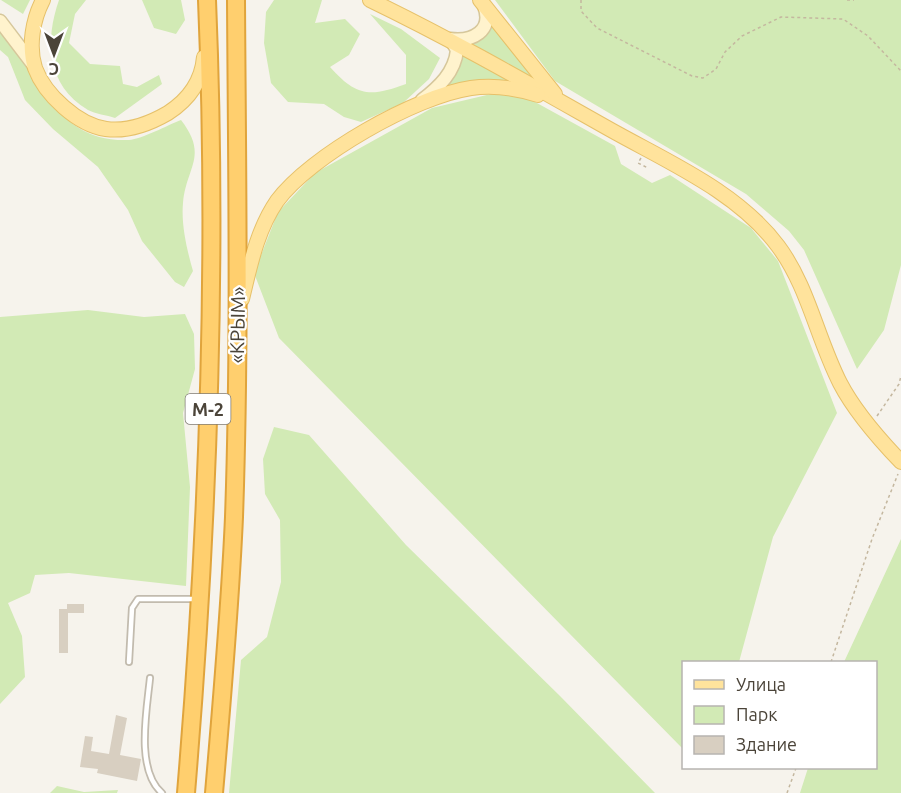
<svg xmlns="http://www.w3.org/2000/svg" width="901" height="793" viewBox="0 0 901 793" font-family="Ubuntu,sans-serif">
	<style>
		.green { fill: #d2eab5 }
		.building { fill: #d8cfc1 }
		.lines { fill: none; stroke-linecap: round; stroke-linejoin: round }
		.lane-casing { stroke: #c2bbae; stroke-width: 8 }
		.secondary-casing { stroke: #d6c79b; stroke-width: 15 }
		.primary-casing { stroke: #e6c16a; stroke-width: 16 }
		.highway-casing { stroke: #e0a43c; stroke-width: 20 }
		.path { stroke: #c4b79f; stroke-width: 1.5; stroke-dasharray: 3 3; stroke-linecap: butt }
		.lane { stroke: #fff; stroke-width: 4.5 }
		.secondary { stroke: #fff3cd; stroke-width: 12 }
		.primary { stroke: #ffe39c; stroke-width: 14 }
		.highway { stroke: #ffcf6e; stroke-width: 16 }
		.labels { text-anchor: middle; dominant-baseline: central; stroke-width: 4.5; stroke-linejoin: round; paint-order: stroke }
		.shield { fill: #fff; stroke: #817c74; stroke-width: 1.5 }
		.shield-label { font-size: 18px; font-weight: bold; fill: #4b4439 }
		.street-label { font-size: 20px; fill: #4b4439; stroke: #fff }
	</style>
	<rect width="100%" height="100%" fill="#f6f3ec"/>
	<g class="green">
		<path d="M1 0H30L23 14Z"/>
		<path d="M59 0H86L75 14 69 43 90 64 120 66 123 84 137 87 159 75 162 84 115 118C107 115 95 114 88 110 46 85 45 40 59 0Z"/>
		<path d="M142 0H181L185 20 176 34 154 28Z"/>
		<path d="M274 0H322L315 23 345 19 360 34 349 55 330 67C357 97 370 97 406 84V55L370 14 401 29 440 58 429 79 403 103 361 122 344 117 324 104 288 102 271 83 264 43 266 12Z"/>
		<path d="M495 0H901V265L884 330 857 369 804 250 789 231 746 194 555 81Z"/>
		<path d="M490 21 533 79 471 43Z"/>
		<path d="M0 30C46 71 50 143 129 140 142 139 168 125 181 120 209 156 186 167 183 203 181 225 187 250 193 271L184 287 175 282 142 241 128 210 98 167 53 129 25 100 8 57 0 50Z"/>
		<path d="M461 52 515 84 438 92Z"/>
		<path d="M491 94 526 97 615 146 621 164 652 183 670 175 751 228 778 261 837 413 773 537 739 662H684L683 749 279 338 254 273 278 212 315 173 432 108Z"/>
		<path d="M88 310 144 317 185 314 194 334 195 369 183 413 190 487 186 586 69 573 35 575 30 593 8 603 22 636 25 677 0 704V317Z"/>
		<path d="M274 427 309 435 406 545 560 696 655 793H229L241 660 267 637 281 582 280 520 265 494 263 459Z"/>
		<path d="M901 539V793H800L808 768H876V662H844Z"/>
		<path d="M57 786 84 792 118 790 117 793H50Z"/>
	</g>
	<g class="building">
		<path d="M67 604H84V613H68V653H59V609H67Z"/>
		<path d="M116 715 127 718 120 755 141 759 137 781 97 773 98 769 80 767 85 736 93 737 91 751 109 754Z"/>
	</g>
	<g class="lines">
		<g class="lane-casing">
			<g id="lane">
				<path d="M129 662 132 608 138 599H197"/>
				<path d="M150 678C147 709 135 770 162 793"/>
			</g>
		</g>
		<g class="secondary-casing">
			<g id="secondary">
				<path d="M0 21 35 67"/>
				<path d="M450 39C472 42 494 31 484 6"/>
				<path d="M422 100C439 87 455 72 457 50L451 40"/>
			</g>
		</g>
		<g class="primary-casing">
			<g id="primary">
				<path d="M43 0C33 19 28 46 35 68 45 95 78 125 106 129 128 132 149 124 168 113 188 100 202 81 204 57"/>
				<path d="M370 0C453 40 531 85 611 130 668 162 738 192 778 246 808 286 817 338 840 383 855 412 878 438 901 462"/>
				<path d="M480 0 555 94"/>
				<path d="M242 299C250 266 257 230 277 201 310 156 416 96 471 88 493 85 516 88 538 95"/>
			</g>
		</g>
		<g class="highway-casing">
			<g id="highway">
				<path d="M186 793C208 530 218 264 207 0"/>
				<path d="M214 793C222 701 230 609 234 517 240 345 237 172 236 0"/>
			</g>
		</g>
		<g class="path">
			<path d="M581 0V11L597 28 692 76 703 78 716 69 725 52 742 36 781 17 843 19 868 36 901 71"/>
			<path d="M847 0H854"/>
			<path d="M641 158 638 163 648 168"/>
			<path d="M877 416 899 384 901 376"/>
			<path d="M831 662 872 539 898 474"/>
			<path d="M787 793 796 768"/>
		</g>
		<use href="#lane" class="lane"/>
		<use href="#secondary" class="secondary"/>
		<use href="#primary" class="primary"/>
		<use href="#highway" class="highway"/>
	</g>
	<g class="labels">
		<rect class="shield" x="185.5" y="394" width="45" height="30" rx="4.5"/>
		<g class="shield-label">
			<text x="208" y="409">М-2</text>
		</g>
		<g class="street-label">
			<text transform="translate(237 325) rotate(-89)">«КРЫМ»</text>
		</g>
	</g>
	<rect x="682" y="661" width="195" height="108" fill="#ffffff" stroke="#b7b4b0" stroke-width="1.5"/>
	<rect x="694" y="680" width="30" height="9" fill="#ffe39c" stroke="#b7b4b0" stroke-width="1.5"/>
	<text x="736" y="691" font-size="18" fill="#4b4439">Улица</text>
	<rect x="694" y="706" width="30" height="18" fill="#d2eab5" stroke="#b7b4b0" stroke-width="1.5"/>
	<text x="736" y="721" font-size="18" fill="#4b4439">Парк</text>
	<rect x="694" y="736" width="30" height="18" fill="#d8cfc1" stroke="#b7b4b0" stroke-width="1.5"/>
	<text x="736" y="751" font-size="18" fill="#4b4439">Здание</text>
	<g transform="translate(54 54) rotate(180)" stroke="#ffffff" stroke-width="4.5" paint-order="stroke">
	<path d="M0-4.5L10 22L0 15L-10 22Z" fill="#4b4439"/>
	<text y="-9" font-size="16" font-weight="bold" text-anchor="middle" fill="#4b4439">С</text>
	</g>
</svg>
